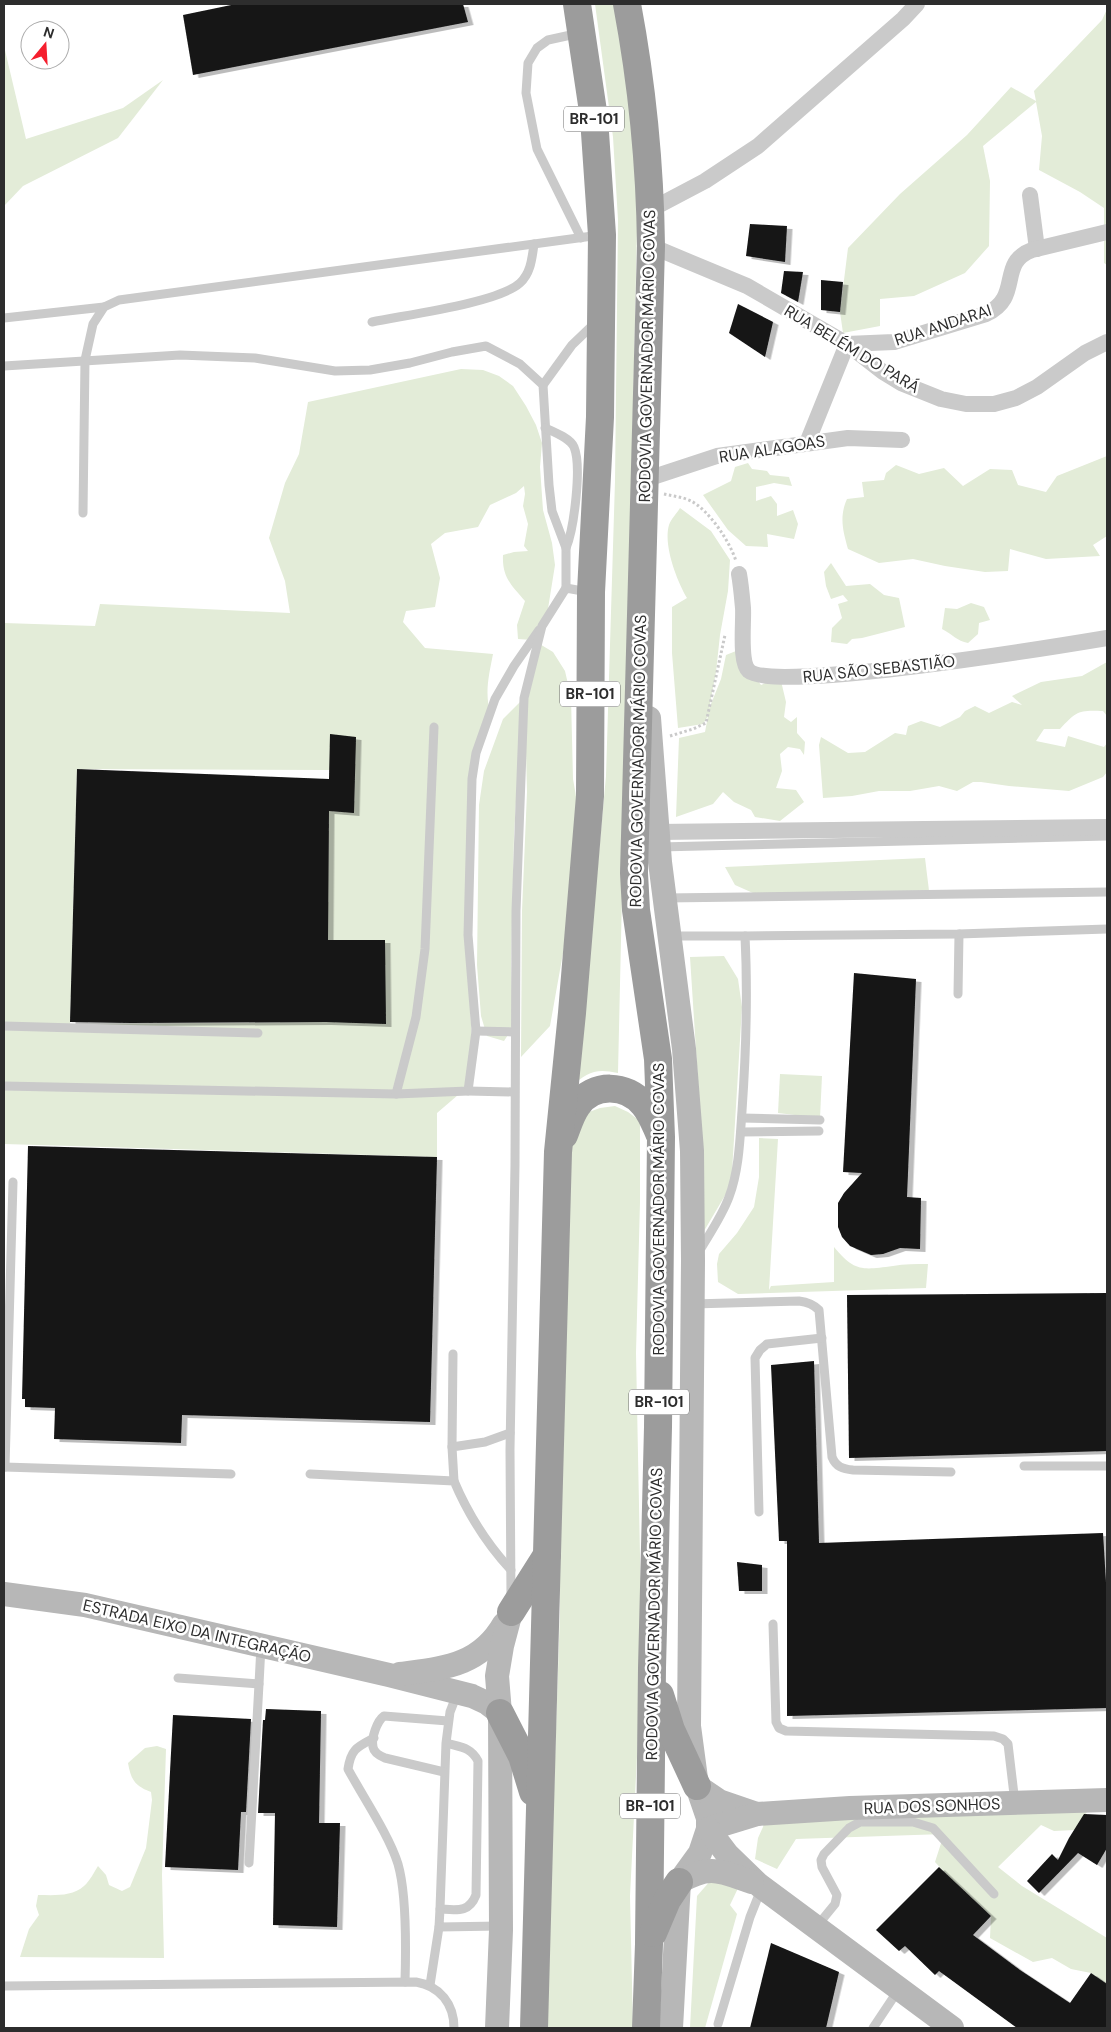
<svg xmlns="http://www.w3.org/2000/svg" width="1111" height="2032" viewBox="0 0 1111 2032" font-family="'DM Sans',sans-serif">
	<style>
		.green { fill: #e3ecd8; fill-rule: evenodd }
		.building { fill: #141414; filter: url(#shadow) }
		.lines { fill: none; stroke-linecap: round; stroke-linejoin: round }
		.path { stroke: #cacaca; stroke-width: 3; stroke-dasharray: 2.5 2.5; stroke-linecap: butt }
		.service { stroke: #cacaca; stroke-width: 9 }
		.minor { stroke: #cacaca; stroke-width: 16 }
		.secondary { stroke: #b7b7b7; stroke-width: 24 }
		.trunk { stroke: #9c9c9c; stroke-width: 28 }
		.labels { text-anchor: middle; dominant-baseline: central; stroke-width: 5; stroke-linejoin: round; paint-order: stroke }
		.shield { fill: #fff; stroke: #6c6c6c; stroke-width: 1 }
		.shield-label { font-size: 15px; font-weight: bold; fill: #2d2d2d }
		.street-label { font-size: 16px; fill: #2d2d2d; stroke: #fff }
	</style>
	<defs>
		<filter id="shadow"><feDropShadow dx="5.5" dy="3" stdDeviation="0" flood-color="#0004"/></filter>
	</defs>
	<rect width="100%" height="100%" fill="#fff"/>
	<g class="green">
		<path d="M595 4H616L630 97 638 187 618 1073C595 1068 588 1072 570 1087L590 950 606 776 615 481 618 220 613 137Z"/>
		<path d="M1107 9V265L1104 263V208L1080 192 1039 170 1042 136 1036 102 983 146 990 181 989 246 965 273 914 296 880 299V326L843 333 840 312 848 248 900 194 967 135 1011 87 1036 101 1034 91 1102 20Z"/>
		<path d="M4 46 26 139 123 108 163 80 118 138 23 186 4 206Z"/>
		<path d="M461 369 483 370 499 376 513 386 526 406 536 425 542 443 540 467 543 510 552 543 555 565 547 615 533 640 553 652 565 671 571 697 573 779 581 825 563 953 550 1026 521 1057 522 911 527 792 525 714 533 640 518 639 517 625 525 601C511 585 502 577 503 555L514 552 528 551 524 546 528 524 523 506 525 494 524 486 516 493 490 505 478 527 445 533 431 544 440 578 435 607 406 611 403 622 425 648 493 654C489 675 484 694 491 715L473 777 467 951 473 1060 465 1089 437 1113V1157L4 1144V623L95 626 100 604 290 613 285 581 269 538 285 483 299 454 308 402ZM355 737 354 812 329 811 326 1022 70 1024 77 769 329 770Z"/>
		<path d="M1107 456V536L1093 545 1100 556 1046 559 1010 549 1008 571 985 572 945 566 913 559 879 563 848 549C843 531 839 517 847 499L864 497 862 482 884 480 886 473 896 465 919 474 944 468 963 486 990 469 1012 470 1018 485 1046 492 1057 476Z"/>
		<path d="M748 463 752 469 767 471 770 475 789 477 792 486 774 483 756 487V501L771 496 777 504V516L793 510 798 524 794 539 767 534 768 547 746 546 728 530 703 495 731 481 735 467Z"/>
		<path d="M680 508 711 531 730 560 728 591 720 635 716 672 709 709 721 679 726 655 736 651 761 685 770 681H781L786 702 784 717 791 722 797 717V733L805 742 804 755 800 749 788 747 780 754 782 771 776 788 796 790 804 802 780 821 755 817 751 810 734 802 723 792 713 804 676 817 679 738 705 732 708 716 703 724 678 728 672 653V607L687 598C677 581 663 545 669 525 671 519 677 513 680 508Z"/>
		<path d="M831 563 846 586 870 584 884 595 899 598 905 627 862 638 852 639 847 644 831 642 832 628 842 618 838 604 848 601 843 595 831 599 826 586 824 572Z"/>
		<path d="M971 603 984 607 990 620 979 623 978 634 968 643C957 641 952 634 942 629L945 608 957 609Z"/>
		<path d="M1107 662V716L1103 711C1078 710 1077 711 1060 729H1044L1036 741 1065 747 1068 736 1104 747 1107 743V772L1103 777 1069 791 1009 786 981 782H973L957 791 939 786 910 791H879L852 796 823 798 819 745 821 737 848 753 865 752 895 733 906 735 908 726 921 721 940 727 960 717 965 711 975 706 989 713 1012 702 1022 705 1012 696 1041 682 1082 676Z"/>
		<path d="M522 700 514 835 511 965 513 1027 504 1041 487 1036 481 1016 477 965 479 805 484 771 503 719Z"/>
		<path d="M925 858 930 899 753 893 735 885 725 867Z"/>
		<path d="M724 956 738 979 742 1007 732 1172 730 1187 704 1231V1174L690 957Z"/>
		<path d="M780 1074 822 1076 820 1118 778 1113Z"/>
		<path d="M615 1106 628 1112 640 1121V1202L636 1353 642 1657 630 1896 633 2028H546L560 1611 559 1514 568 1151 589 1112 600 1108Z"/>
		<path d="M759 1138 778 1139 769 1290 771 1286 834 1282V1247C855 1272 862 1270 893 1266 904 1264 916 1264 928 1264L926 1288 738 1294 718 1282 717 1264 719 1254 737 1233 754 1207 759 1177Z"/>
		<path d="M157 1746 166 1749 162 1875 164 1958 20 1957 29 1929 39 1915 36 1906 38 1895C53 1895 72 1897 84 1886 90 1881 94 1872 98 1866L106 1875 109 1885 122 1891 130 1887 146 1848 152 1800 151 1792C135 1786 131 1780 128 1763L145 1748Z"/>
		<path d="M1097 1797 1075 1830 1054 1831 1041 1825 998 1867 1022 1886 1107 1938V1984L1091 1973 1071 1969 1052 1958 1033 1962 990 1938 991 1916 949 1877 935 1862 944 1834 796 1839 777 1869 755 1859 758 1838 767 1818Z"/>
		<path d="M711 1880 740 1884 730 1905 737 1914 705 2028H690L697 1896Z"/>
	</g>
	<g class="building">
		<path d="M236 4H463L468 22 193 75 183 15Z"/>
		<path d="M750 224 787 226 785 262 746 256Z"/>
		<path d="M784 271 803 272 798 302 781 293Z"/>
		<path d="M821 280 843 282 840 312 821 310Z"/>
		<path d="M738 304 773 322 765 357 729 333Z"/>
		<path d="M330 734 356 737 354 813 329 811 328 940H385L386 1024 326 1022 131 1023 70 1022 77 769 329 779Z"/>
		<path d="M854 973 916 979 907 1197 921 1198 920 1249 900 1248 883 1254 871 1255 850 1246 842 1237 838 1227V1203L844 1193 862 1173 843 1172Z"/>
		<path d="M28 1146 437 1157 430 1422 182 1415 181 1443 54 1439 55 1408 25 1407V1399H22Z"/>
		<path d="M1107 1293V1451L849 1458 847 1295Z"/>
		<path d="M814 1361 819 1543 1103 1533 1107 1599V1708L787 1716V1541H779L771 1365Z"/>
		<path d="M737 1562 762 1565V1591H739Z"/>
		<path d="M266 1709 321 1711 319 1823H340L337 1927 273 1925 275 1813H258L263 1720H265Z"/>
		<path d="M173 1715 251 1719 246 1812H241L238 1870 165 1867Z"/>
		<path d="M1084 1814 1107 1815V1848L1097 1865 1078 1853 1039 1893 1027 1881 1052 1854 1058 1860 1069 1838Z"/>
		<path d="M939 1867 991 1916 973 1935 1020 1970 1070 2003 1091 1973 1107 1984V2028H1017L939 1971 935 1975 905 1946 899 1951 876 1930Z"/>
		<path d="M771 1943 839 1972 826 2028H750Z"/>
	</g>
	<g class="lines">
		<g class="path">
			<path d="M664 494C673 496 683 497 691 501 709 510 730 542 736 561"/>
			<path d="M670 736 693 729 706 723 725 635"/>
		</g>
		<g class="service">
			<path d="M580 33 548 40 537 48 528 63 526 93 537 149 581 238"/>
			<path d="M4 318 104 307"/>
			<path d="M372 322C405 315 498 303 520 283 531 273 532 258 534 244"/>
			<path d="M4 366 180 355 255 358 335 371 370 370 410 363 452 352 486 346 520 364 543 385 549 485 552 511 566 548V588"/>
			<path d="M543 385 572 345 596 322"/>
			<path d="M545 428C554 432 570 438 574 447 582 466 574 529 566 548"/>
			<path d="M83 513 85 360 93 324 104 307 119 300 600 235"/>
			<path d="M659 847 1107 836"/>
			<path d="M665 898 1107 892"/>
			<path d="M670 936H745"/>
			<path d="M958 994 959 934"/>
			<path d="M4 1026 258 1033"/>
			<path d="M476 1031 515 1032"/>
			<path d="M4 1086 396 1094 468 1091 476 1031 468 935 472 779 476 753 495 699 514 666 539 630"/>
			<path d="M468 1091 514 1092"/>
			<path d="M396 1094 416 1017 425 949 434 727"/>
			<path d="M742 1118 820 1120"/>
			<path d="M741 1132 819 1131"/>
			<path d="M700 1250C710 1233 722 1216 729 1197 739 1171 740 1139 742 1111 746 1053 748 995 745 936L959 934 1107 929"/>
			<path d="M693 1304 799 1301C807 1302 813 1304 819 1310L832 1457C836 1467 843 1469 853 1470L951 1472"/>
			<path d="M452 1447 453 1354"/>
			<path d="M1024 1466H1107"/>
			<path d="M4 1467 231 1474"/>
			<path d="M5 1467 13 1182"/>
			<path d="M310 1474 454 1481C468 1514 486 1543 511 1570"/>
			<path d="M454 1481 452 1447 485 1442 510 1433"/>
			<path d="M759 1512 755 1358 760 1350 767 1344 822 1338"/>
			<path d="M511 1598 510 1450 515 1165 516 911 524 698 542 626 566 588 588 592"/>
			<path d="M773 1624 776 1722 779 1728 786 1731 994 1736 1003 1739 1008 1744 1015 1803"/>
			<path d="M178 1678 259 1684 261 1646"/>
			<path d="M374 1738C357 1747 351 1749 348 1769 363 1797 389 1835 398 1864 407 1895 406 1948 405 1982"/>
			<path d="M446 1743C460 1747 471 1747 478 1761L476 1895C469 1913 457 1910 440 1909L446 1743 450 1712 457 1694"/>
			<path d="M444 1772 385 1758C380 1756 374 1753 373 1747 371 1738 377 1721 384 1716L448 1721"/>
			<path d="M249 1863 259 1684"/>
			<path d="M440 1909 439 1927 500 1926"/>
			<path d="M817 1926 835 1904 837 1895 822 1867 821 1860 824 1854 849 1828 860 1822H913L933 1828 994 1894"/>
			<path d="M430 1985 439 1927"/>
			<path d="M4 1986 416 1982C440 1986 454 2004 454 2028"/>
			<path d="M718 2024 750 1917 762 1887"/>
			<path d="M873 2028 899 1989"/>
		</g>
		<g class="minor">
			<path d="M1030 195 1037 249"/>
			<path d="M650 210 705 181 758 146 903 19 917 4"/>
			<path d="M651 246 747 286 847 344 883 372 901 383 941 399 966 404H994L1016 398 1037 387 1085 353 1107 342"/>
			<path d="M807 443 847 344 894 342 986 314C1023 297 997 263 1032 250L1107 232"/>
			<path d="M644 480 717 456 848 438 902 440"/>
			<path d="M739 574C741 585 742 597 743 608 744 622 739 662 749 671 775 693 1059 646 1107 638"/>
			<path d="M657 832 1107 827"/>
		</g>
		<g class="secondary">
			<path d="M649 718 660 862 684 1049 692 1151 693 1261 689 1726 697 1786 708 1818V1829L700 1853 679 1882 671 2028"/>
			<path d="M4 1594 85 1605 389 1675 472 1696 487 1703 500 1713"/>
			<path d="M400 1674C444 1668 480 1666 504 1624"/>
			<path d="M697 1786 719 1801 757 1814"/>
			<path d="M708 1829 757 1814 850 1808 1107 1800"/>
			<path d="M708 1829 727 1854 759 1885 952 2028"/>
			<path d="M679 1882C711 1864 719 1871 752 1882"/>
			<path d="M497 2028 501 1930 500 1713 497 1676 502 1646 511 1612"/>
		</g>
		<g class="trunk">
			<path d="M627 4C642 84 650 165 651 246L634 873 636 910 658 1059 661 1137 658 1427 652 1668 649 1944 646 2028"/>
			<path d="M564 1135C568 1125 571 1114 577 1106 593 1082 627 1084 644 1105 651 1113 655 1124 659 1133"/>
			<path d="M511 1612 547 1555"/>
			<path d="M660 1695 671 1730 697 1786"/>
			<path d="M500 1713 522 1756 533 1792"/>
			<path d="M653 1933 667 1900 679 1882"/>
			<path d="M534 2028 558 1152 572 1013 590 796 591 592 600 417 602 235 594 118 577 4"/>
		</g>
	</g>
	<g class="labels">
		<g class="shield">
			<rect x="564" y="106.5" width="60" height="25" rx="4"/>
			<rect x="560" y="681.5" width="60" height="25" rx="4"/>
			<rect x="629" y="1389.5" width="60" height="25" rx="4"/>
			<rect x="620" y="1793.5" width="60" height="25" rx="4"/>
		</g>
		<g class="shield-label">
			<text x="594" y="119">BR-101</text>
			<text x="590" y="694">BR-101</text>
			<text x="659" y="1402">BR-101</text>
			<text x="650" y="1806">BR-101</text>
		</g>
		<g class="street-label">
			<text transform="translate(943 325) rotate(-18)">RUA ANDARAI</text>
			<text transform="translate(852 349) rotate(31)">RUA BELÉM DO PARÁ</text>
			<text transform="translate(647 356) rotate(-89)">RODOVIA GOVERNADOR MÁRIO COVAS</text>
			<text transform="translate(772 449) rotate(-9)">RUA ALAGOAS</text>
			<text transform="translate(879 669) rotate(-6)">RUA SÃO SEBASTIÃO</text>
			<text transform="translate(638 761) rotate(-89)">RODOVIA GOVERNADOR MÁRIO COVAS</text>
			<text transform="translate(658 1209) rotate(-90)">RODOVIA GOVERNADOR MÁRIO COVAS</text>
			<text transform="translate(654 1614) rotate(-89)">RODOVIA GOVERNADOR MÁRIO COVAS</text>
			<text transform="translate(197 1631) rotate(13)">ESTRADA EIXO DA INTEGRAÇÃO</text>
			<text transform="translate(932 1806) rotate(-2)">RUA DOS SONHOS</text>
		</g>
	</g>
	<rect width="1111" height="2032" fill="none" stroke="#2d2d2d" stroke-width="10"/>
	<g transform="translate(45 45) rotate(18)"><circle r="24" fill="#ffffff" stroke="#ababab"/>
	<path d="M0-4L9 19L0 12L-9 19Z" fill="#f51e2d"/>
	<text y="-8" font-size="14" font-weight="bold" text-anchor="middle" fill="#2d2d2d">N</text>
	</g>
</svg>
